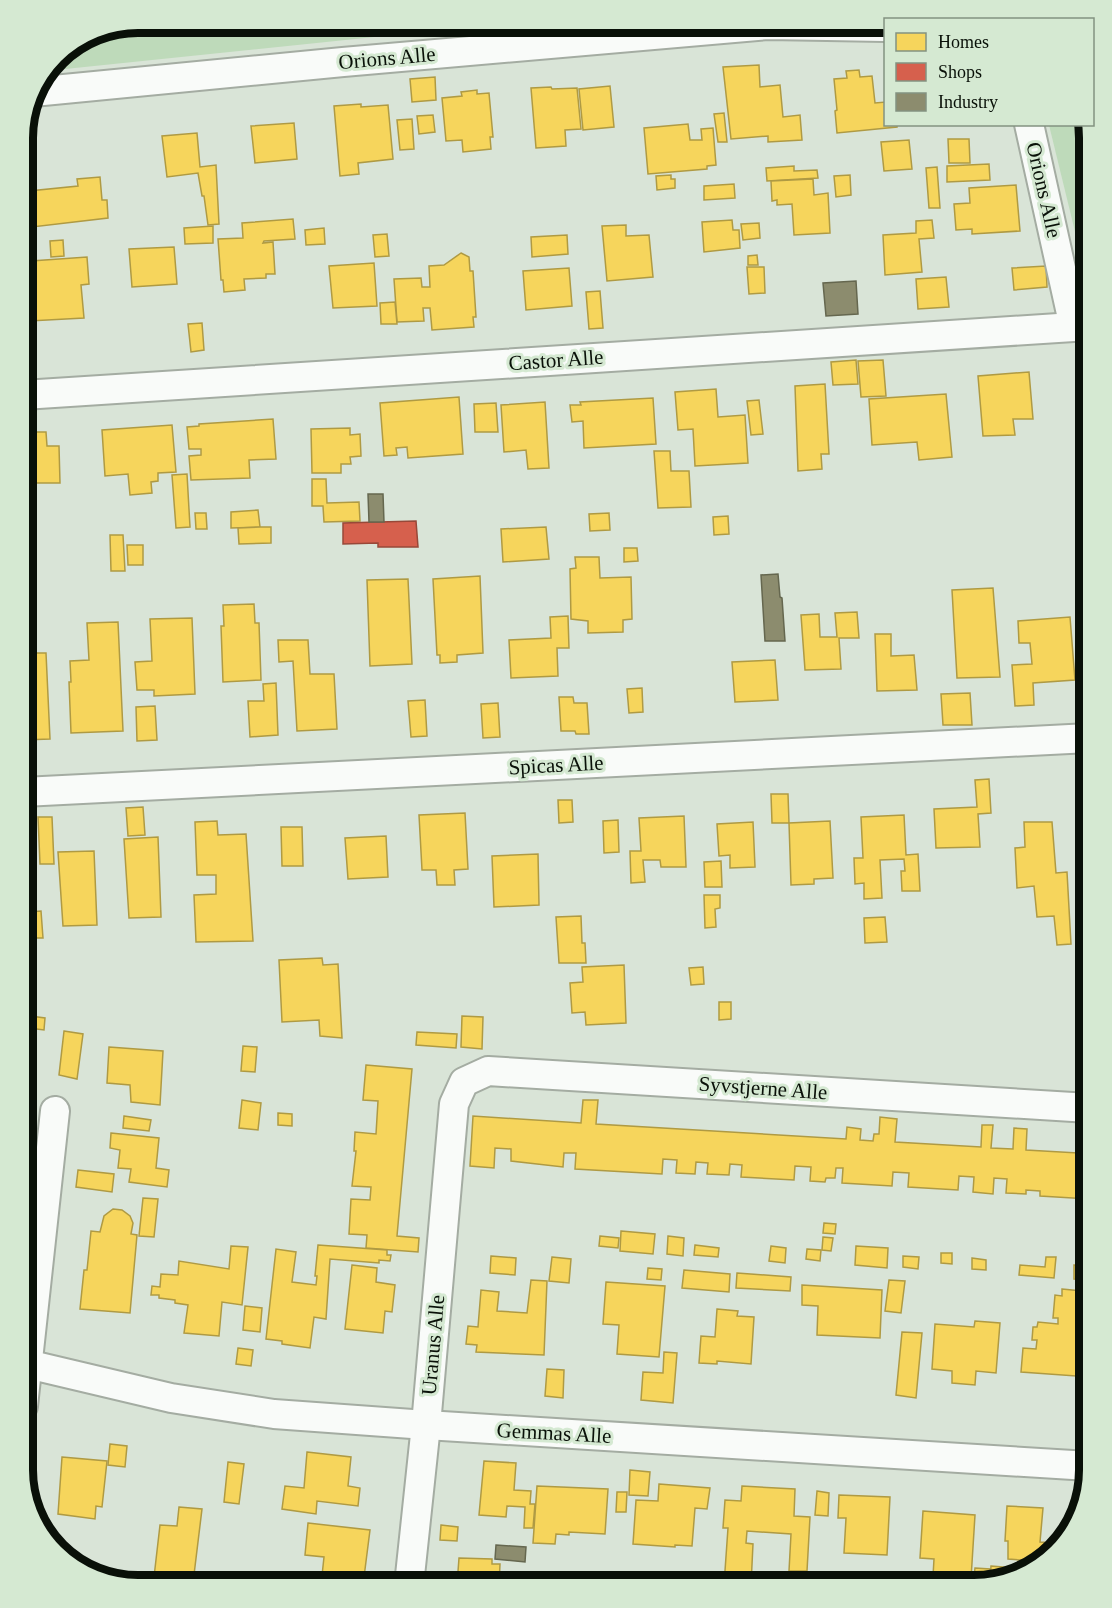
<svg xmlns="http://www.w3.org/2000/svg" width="1112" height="1608" viewBox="0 0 1112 1608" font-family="'Times New Roman',serif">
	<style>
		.green { fill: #bedaba }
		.homes { fill: #f6d55c; stroke: #af9a43; stroke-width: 1.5 }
		.shops { fill: #d6604d; stroke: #984838; stroke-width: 1.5 }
		.industry { fill: #8c8c6e; stroke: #65674f; stroke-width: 1.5 }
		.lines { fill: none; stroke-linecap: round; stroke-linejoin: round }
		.minor-casing { stroke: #a4aca2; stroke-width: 32 }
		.minor { stroke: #f9fbf9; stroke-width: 28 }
		.labels { text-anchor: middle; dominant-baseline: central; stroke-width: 6; stroke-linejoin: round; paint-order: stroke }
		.street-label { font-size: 21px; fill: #091008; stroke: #d5e9d2 }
		.rim { fill: none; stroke: #091008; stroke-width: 8 }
	</style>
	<rect width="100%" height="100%" fill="#d9e4d7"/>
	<g class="green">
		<path d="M138 23H509L46 71 61 51Z"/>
		<path d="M1049 125H1086L1089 138V289Z"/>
	</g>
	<g class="homes">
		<path d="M759 65 760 87 780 85 783 117 800 115 802 140 768 142V136L731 139 723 67Z"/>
		<path d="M859 70 860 77 872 76 875 103 886 102V124H897V127L837 133 835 111 837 110 834 79 847 78 846 71Z"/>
		<path d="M435 77 436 100 412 102 410 79Z"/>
		<path d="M610 86 614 127 583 130 579 89Z"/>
		<path d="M551 87 552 89 577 88 581 129 565 130 566 146 536 148 531 88Z"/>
		<path d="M477 90V94L489 93 493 137H490L491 149 463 152 462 140 446 141 442 98 462 96 461 92Z"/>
		<path d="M361 104V107L388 105 393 159 358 163 359 174 340 176 334 106Z"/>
		<path d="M724 113 727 142H718L714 114Z"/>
		<path d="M433 115 435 132 419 134 417 116Z"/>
		<path d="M412 119 414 149 400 150 397 120Z"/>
		<path d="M294 123 297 159 255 163 251 126Z"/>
		<path d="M688 124 690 140H702L701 129 713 128 716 165 707 166V169L648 174 644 128Z"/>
		<path d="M23 133H29L31 158 23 159Z"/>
		<path d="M197 133 200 167 216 165 219 224 208 225 204 196H202L198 173 167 177 162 136Z"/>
		<path d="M948 139H969L970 163H949Z"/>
		<path d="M909 140 912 169 884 171 881 142Z"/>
		<path d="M989 164 990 180 947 182V166Z"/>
		<path d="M794 166V171L817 170 818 178 767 181 766 168Z"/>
		<path d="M937 167 940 208H929L926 168Z"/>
		<path d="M671 175V179H675V188L657 190 656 176Z"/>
		<path d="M850 175 851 195 836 197 834 176Z"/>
		<path d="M100 177 102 200H107L108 218 32 227 29 191 78 186 77 179Z"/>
		<path d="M813 179 814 195 828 193 830 233 794 235 792 204 777 205V200L772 201 771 181Z"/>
		<path d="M734 184 735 198 704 200V186Z"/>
		<path d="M1016 185 1020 231 972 234V229L956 230 954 204 970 203 969 188Z"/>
		<path d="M293 219 295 239 264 241 263 243 273 242 275 274H266V278L244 279 245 290 224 292 223 280H221L218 239 243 238 242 223Z"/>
		<path d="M732 220 733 230H739L740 248 704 252 702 222Z"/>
		<path d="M932 220 934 238 919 239 922 272 885 275 883 235 916 233V221Z"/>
		<path d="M759 223 760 238 743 240 741 224Z"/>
		<path d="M626 225V236L649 235 653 277 607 281 602 226Z"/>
		<path d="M213 226V243L185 244 184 228Z"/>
		<path d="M324 228 325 244 306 245 305 230Z"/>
		<path d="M387 234 389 256 375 257 373 235Z"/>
		<path d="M567 235 568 254 532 257 531 237Z"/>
		<path d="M63 240 64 256 51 257 50 241Z"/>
		<path d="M174 247 177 284 132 287 129 249Z"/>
		<path d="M461 253 469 257 470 271H473L476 317H473L474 327 432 330 430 308H423L424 321 397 322 394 279 421 278 422 287H430L429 266 444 265Z"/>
		<path d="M757 255 758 265H748V256Z"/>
		<path d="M87 257 89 284 81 285 84 318 29 321 26 286H32L31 261Z"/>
		<path d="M374 263 377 306 333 308 329 266Z"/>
		<path d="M1046 266 1047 287 1014 290 1012 268Z"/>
		<path d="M747 267H764L765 293 749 294Z"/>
		<path d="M569 268 572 306 526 310 523 271Z"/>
		<path d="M946 277 949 307 918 309 916 279Z"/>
		<path d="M600 291 603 328 589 329 586 292Z"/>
		<path d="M395 302 397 324H381L380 303Z"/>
		<path d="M202 323 204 350 191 352 188 324Z"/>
		<path d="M856 360 858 384 833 385 831 362Z"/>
		<path d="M883 360 886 396 861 397 858 361Z"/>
		<path d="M1029 372 1033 419H1013L1015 435 983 436 978 376Z"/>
		<path d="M825 384 829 454H821L822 469 798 471 795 386Z"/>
		<path d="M716 389 718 417 745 415 748 463 695 466 693 429 678 430 675 392Z"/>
		<path d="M946 394 952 457 919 460 917 442 872 445 869 399Z"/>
		<path d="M459 397 463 454 408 458 407 447 396 448 397 455 384 456 380 403Z"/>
		<path d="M653 398 656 444 584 448 583 421 572 422 570 405H581L580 402Z"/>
		<path d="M759 400 763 434 751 435 747 401Z"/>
		<path d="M545 402 549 468 528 469 526 450 504 452 501 405Z"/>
		<path d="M496 403 498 432H475L474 404Z"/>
		<path d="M273 419 276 459 249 460 250 478 191 480 189 456 201 455V449H189L187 427 199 426V424Z"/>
		<path d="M172 425 176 472 158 473V481L151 482 152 493 130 495 128 474 105 476 102 430Z"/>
		<path d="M350 428V435L360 434 361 456 350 457 351 464H341V473H312L311 429Z"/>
		<path d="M31 432H46L47 446H59L60 483H23V446H31Z"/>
		<path d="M654 451H670L671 471H689L691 507 658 508Z"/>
		<path d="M187 474 190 527 176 528 172 475Z"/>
		<path d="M312 479H326L327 503 359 502 360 521 324 522 323 506H312Z"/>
		<path d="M258 510 260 527 231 528V512Z"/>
		<path d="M195 513H206L207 529H196Z"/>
		<path d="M609 513 610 530 590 531 589 514Z"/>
		<path d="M728 516 729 534 714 535 713 517Z"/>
		<path d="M260 527H271V543L239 544 238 528Z"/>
		<path d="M546 527 549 559 503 562 501 529Z"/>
		<path d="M110 535H123L125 571H111Z"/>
		<path d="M127 545H143V565H128Z"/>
		<path d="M624 548H637L638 561 624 562Z"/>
		<path d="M575 557H599L600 578 631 577 632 619 623 620V632L588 633V621L571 619 570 569 576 568Z"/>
		<path d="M480 576 483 653 457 655V662L440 663V655H437L433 579Z"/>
		<path d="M408 579 412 664 370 666 367 580Z"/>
		<path d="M993 588 1000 677 957 678 952 590Z"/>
		<path d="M254 604 255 623H259L261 680 223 682 221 626H224L223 605Z"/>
		<path d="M857 612 859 638H839L841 669 805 670 801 615 819 614 820 637H837L835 613Z"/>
		<path d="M568 616 569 648H557L558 676 511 678 509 640 551 638 550 617Z"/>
		<path d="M1070 617 1075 680 1033 683 1034 705 1015 706 1012 665 1032 664 1030 643H1019L1018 621Z"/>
		<path d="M192 618 195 694 154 696V690H137L135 662 152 661 150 619Z"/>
		<path d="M118 622 123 731 71 733 69 682H71L70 661 89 660 87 623Z"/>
		<path d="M875 634H891V656L914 655 917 690 877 691Z"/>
		<path d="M278 640H308L310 674H334L337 729 297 731 293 661 279 662Z"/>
		<path d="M23 653H46L50 739 23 740Z"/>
		<path d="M775 660 778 700 735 702 732 662Z"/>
		<path d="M276 683 278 735 250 737 248 701H264L263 684Z"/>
		<path d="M642 688 643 712 629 713 627 689Z"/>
		<path d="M970 693 972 725H943L941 694Z"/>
		<path d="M559 697H573L574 703H587L589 734H576L575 731H561Z"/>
		<path d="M425 700 427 736 411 737 408 701Z"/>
		<path d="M498 703 500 737 483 738 481 704Z"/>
		<path d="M155 706 157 740 137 741 136 707Z"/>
		<path d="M989 779 991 813 978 814 980 847 936 848 934 809 977 807 975 780Z"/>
		<path d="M1089 783V874H1087L1082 784Z"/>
		<path d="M771 794H788L789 823H772Z"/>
		<path d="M558 800H572L573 822 559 823Z"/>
		<path d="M143 807 145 835 128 836 126 808Z"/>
		<path d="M465 813 468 869 454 870 455 885H437L436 870H422L419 815Z"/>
		<path d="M904 815 906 855 918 854 920 891H902L901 871H905L904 859 880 860 882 898 864 899V883L855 884 854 858H863L861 817Z"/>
		<path d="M684 816 686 867H661L660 860H643L645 882 631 883 630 851H641L639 818Z"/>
		<path d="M38 817H52L54 864H40Z"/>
		<path d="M618 820 619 852 604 853 603 821Z"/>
		<path d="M217 821 218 835 246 834 253 941 196 942 194 895 216 894V875H197L195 822Z"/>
		<path d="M830 821 833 878 814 879V884L791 885 789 823Z"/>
		<path d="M753 822 755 867 730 868V855L719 856 717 824Z"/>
		<path d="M1024 822H1052L1056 873 1067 872 1071 944 1057 945 1054 916 1037 917 1034 886 1017 888 1015 848 1025 847Z"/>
		<path d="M281 827H302L303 866H282Z"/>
		<path d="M386 836 388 877 348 879 345 838Z"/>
		<path d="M158 837 161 917 129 918 124 839Z"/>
		<path d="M23 848H27L30 905H23Z"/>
		<path d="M94 851 97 925 63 926 58 852Z"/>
		<path d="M538 854 539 905 494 907 492 856Z"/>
		<path d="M721 861 722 887H705L704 862Z"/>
		<path d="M704 895H720V908L715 909 716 927 705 928Z"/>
		<path d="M41 911 43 938H30L28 912Z"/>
		<path d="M581 916 582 943H585L586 963H559L556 917Z"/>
		<path d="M885 917 887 942 865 943 864 918Z"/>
		<path d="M322 958 323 965 338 964 342 1038 320 1036 319 1020 282 1022 279 960Z"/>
		<path d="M624 965 626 1023 586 1025 585 1012 572 1013 570 983 583 982 582 967Z"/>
		<path d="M703 967 704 984 691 985 689 968Z"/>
		<path d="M719 1002H731V1019L719 1020Z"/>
		<path d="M30 1016 45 1018 44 1030 29 1028Z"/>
		<path d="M462 1016 483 1017 482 1049 461 1047Z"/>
		<path d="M64 1031 83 1034 77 1079 59 1075Z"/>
		<path d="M417 1032 457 1034 456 1048 416 1045Z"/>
		<path d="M243 1046 257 1047 255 1072 241 1071Z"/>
		<path d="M109 1047 163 1051 160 1105 131 1102 130 1085 107 1083Z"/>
		<path d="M366 1065 412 1069 397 1236 419 1238 418 1252 366 1248 367 1235 349 1234 351 1199 370 1200 371 1187 352 1186 356 1151H354L355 1132 376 1134 378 1101 363 1100Z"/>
		<path d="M242 1100 261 1103 258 1130 239 1128Z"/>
		<path d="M583 1100H598L596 1124 846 1139 847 1127 861 1129 860 1140 873 1141 874 1134H879L880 1117 897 1119 895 1142 981 1147 982 1125H993L991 1148 1013 1149 1014 1128 1027 1129 1026 1150 1078 1153 1079 1130 1089 1131V1199L1040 1196V1191L1026 1190V1194L1006 1193 1007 1179 994 1178 993 1194 973 1192 974 1177 959 1176 958 1190 908 1187 909 1173 893 1172 892 1186 842 1183 843 1168H836L835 1178H826L825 1182 810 1181 811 1167 795 1166 794 1180 741 1177 742 1165 730 1164 729 1175 707 1174 708 1163 696 1162 695 1174 676 1173 677 1160 663 1159 662 1174 575 1169 576 1153H564L563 1167 511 1161V1149L495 1148 494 1168 470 1166 473 1116 581 1123Z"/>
		<path d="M278 1113 292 1114V1126L278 1125Z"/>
		<path d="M124 1116 151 1120 149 1131 123 1128Z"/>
		<path d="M111 1133 159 1138 156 1168 169 1170 167 1187 129 1182 131 1169 118 1168 120 1150 110 1148Z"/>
		<path d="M78 1170 114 1174 112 1192 76 1187Z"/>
		<path d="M143 1198 158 1199 154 1237 139 1236Z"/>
		<path d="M113 1209 122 1210 130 1216 133 1223 131 1234 137 1235 130 1313 80 1309 84 1270H87L91 1231 100 1232 104 1216Z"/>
		<path d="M824 1223 836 1224 835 1234 823 1233Z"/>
		<path d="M621 1231 655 1234 653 1254 620 1251Z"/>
		<path d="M600 1236 619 1238 618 1248 599 1246Z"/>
		<path d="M668 1236 684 1238 683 1256 667 1254Z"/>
		<path d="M823 1237 833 1238 831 1251 822 1250Z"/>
		<path d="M318 1245 387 1250V1255H391L390 1261 379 1260V1263L330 1259 326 1319 314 1317 310 1348 282 1344V1341L266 1339 276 1249 296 1252 292 1282 316 1285 317 1276H315Z"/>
		<path d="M695 1245 719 1248 718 1257 694 1255Z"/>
		<path d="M231 1246 248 1247 242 1305 222 1302 219 1336 184 1333 188 1305 175 1303V1300L159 1298V1295H151L152 1286 160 1287 161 1274 178 1275 179 1261 229 1269Z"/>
		<path d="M771 1246 786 1248 785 1263 769 1261Z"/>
		<path d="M856 1246 888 1248 887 1268 855 1265Z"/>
		<path d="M807 1249 821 1250 820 1261 806 1259Z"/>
		<path d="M941 1253H952V1264L941 1263Z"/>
		<path d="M491 1256 516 1258 515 1275 490 1273Z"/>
		<path d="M903 1256 919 1257 918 1269 903 1267Z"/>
		<path d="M552 1257 571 1259 569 1283 549 1281Z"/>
		<path d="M1046 1257H1056L1054 1278 1019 1275 1020 1265 1045 1267Z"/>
		<path d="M972 1258 986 1260V1270L972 1269Z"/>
		<path d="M352 1265 377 1268 376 1282 395 1285 392 1312 385 1311 383 1333 345 1329Z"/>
		<path d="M1074 1265 1089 1266 1088 1280 1074 1279Z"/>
		<path d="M648 1268 662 1269 661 1280 647 1279Z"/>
		<path d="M684 1270 730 1274 729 1292 682 1288Z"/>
		<path d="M737 1273 791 1277 790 1291 736 1288Z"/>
		<path d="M531 1280 547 1281 544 1355 476 1352 477 1345 466 1344 468 1326 478 1327 481 1290 499 1292 497 1311 527 1313Z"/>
		<path d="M889 1280 905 1281 901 1313 885 1311Z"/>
		<path d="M606 1282 665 1286 659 1357 617 1354 619 1325 603 1324Z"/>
		<path d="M802 1285 882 1290 880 1338 817 1335 818 1306 802 1305Z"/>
		<path d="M1062 1289 1082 1291 1081 1310H1089V1358H1078L1076 1376 1021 1372 1023 1348 1036 1349 1037 1340H1032L1033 1327H1037L1038 1322 1058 1324V1318H1053L1055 1295 1062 1296Z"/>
		<path d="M245 1306 262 1308 260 1332 243 1330Z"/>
		<path d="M717 1309 738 1311 737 1316 754 1317 751 1364 717 1361V1364L699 1363 701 1336 715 1337Z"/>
		<path d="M975 1321 1000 1323 996 1373 976 1371 975 1385 952 1383V1371L932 1369 935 1324 974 1327Z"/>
		<path d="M902 1332 922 1333 916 1398 896 1395Z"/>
		<path d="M238 1348 253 1350 251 1366 236 1364Z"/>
		<path d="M664 1352 677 1353 673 1403 641 1400 643 1372 663 1373Z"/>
		<path d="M547 1369 564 1370 563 1398 545 1396Z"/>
		<path d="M110 1444 127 1446 125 1467 108 1465Z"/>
		<path d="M307 1452 351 1457 348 1486 360 1488 358 1506 317 1501 316 1514 282 1509 285 1486 304 1488Z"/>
		<path d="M62 1457 107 1461 102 1507 96 1506 95 1519 58 1514Z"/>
		<path d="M484 1461 516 1463 514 1490 531 1491 530 1504H535L533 1528H524L525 1507 507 1506 506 1517 479 1515Z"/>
		<path d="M228 1462 244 1464 239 1504 224 1502Z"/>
		<path d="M630 1470 650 1472 648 1496 629 1495Z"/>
		<path d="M659 1484 710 1488 707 1509 695 1508 692 1546 675 1545V1547L633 1544 636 1500 658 1501Z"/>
		<path d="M537 1486 608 1489 605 1534 569 1532V1535L556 1534 555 1544 533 1543Z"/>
		<path d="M742 1486 795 1489 794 1516 810 1517 807 1571H789L791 1534 747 1531 746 1543 753 1544 751 1585H724L728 1528H723L725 1500 741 1501Z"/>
		<path d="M817 1491 829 1493 828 1516 815 1515Z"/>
		<path d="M617 1492H627L626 1512H616Z"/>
		<path d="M839 1495 890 1497 887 1555 844 1553 846 1518H838Z"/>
		<path d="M1007 1506 1043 1508 1040 1542 1056 1543 1038 1564 1033 1563V1561L1008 1559V1541H1005Z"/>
		<path d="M179 1507 202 1509 193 1583 154 1577 160 1525 177 1526Z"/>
		<path d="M923 1511 975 1515 971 1579 933 1576 934 1559 920 1558Z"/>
		<path d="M308 1523 370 1530 363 1585H321L324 1557 305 1555Z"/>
		<path d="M441 1525 458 1527 457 1541 440 1540Z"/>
		<path d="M459 1558 492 1559V1564H500L499 1585H457Z"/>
		<path d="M991 1566 1015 1568 1014 1575 990 1581Z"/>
		<path d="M975 1568 990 1569 989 1582 973 1585Z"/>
		<path d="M268 1577 311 1582 310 1585H267Z"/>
	</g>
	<path class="shops" d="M416 521 418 547H378V543L343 544V523Z"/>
	<g class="industry">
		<path d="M856 281 858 314 826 316 823 283Z"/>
		<path d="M368 494H383L384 522H369Z"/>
		<path d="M778 574 780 597 782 598 785 641H765L761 575Z"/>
		<path d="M496 1545 526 1547 525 1562 495 1559Z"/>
	</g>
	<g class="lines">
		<g class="minor-casing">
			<g id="minor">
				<path d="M33 92 343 62 768 25 886 27"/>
				<path d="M1029 124 1074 327"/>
				<path d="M23 395 1089 326"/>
				<path d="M23 792 1089 738"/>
				<path d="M23 1363 171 1398 274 1414 426 1425 1089 1466"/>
				<path d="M23 1406 55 1111"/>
				<path d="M409 1585 426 1425 454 1104 464 1082 488 1071 1089 1108"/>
			</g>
		</g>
		<use href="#minor" class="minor"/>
	</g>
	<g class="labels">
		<g class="street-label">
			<text transform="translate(387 58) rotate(-5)">Orions Alle</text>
			<text transform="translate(1044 190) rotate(77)">Orions Alle</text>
			<text transform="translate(556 360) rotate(-4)">Castor Alle</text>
			<text transform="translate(556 765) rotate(-3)">Spicas Alle</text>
			<text transform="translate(763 1088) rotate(4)">Syvstjerne Alle</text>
			<text transform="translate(433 1345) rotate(-85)">Uranus Alle</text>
			<text transform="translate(554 1433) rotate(3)">Gemmas Alle</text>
		</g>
	</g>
	<path d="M0 0H1112V1608H0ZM138 33H974A105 105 0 0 1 1079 138V1470A105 105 0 0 1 974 1575H138A105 105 0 0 1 33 1470V138A105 105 0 0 1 138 33Z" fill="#d5e9d2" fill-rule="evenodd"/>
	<path class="rim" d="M138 33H974A105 105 0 0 1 1079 138V1470A105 105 0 0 1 974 1575H138A105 105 0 0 1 33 1470V138A105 105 0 0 1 138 33Z"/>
	<rect x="884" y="18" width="210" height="108" fill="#d5e9d2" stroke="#839281" stroke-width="1.5"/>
	<rect x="896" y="33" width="30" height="18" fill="#f6d55c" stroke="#839281" stroke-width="1.5"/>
	<text x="938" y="48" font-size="18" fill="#091008">Homes</text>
	<rect x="896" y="63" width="30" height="18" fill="#d6604d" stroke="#839281" stroke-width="1.5"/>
	<text x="938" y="78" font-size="18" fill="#091008">Shops</text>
	<rect x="896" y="93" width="30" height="18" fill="#8c8c6e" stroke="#839281" stroke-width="1.5"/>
	<text x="938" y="108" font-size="18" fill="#091008">Industry</text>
</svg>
